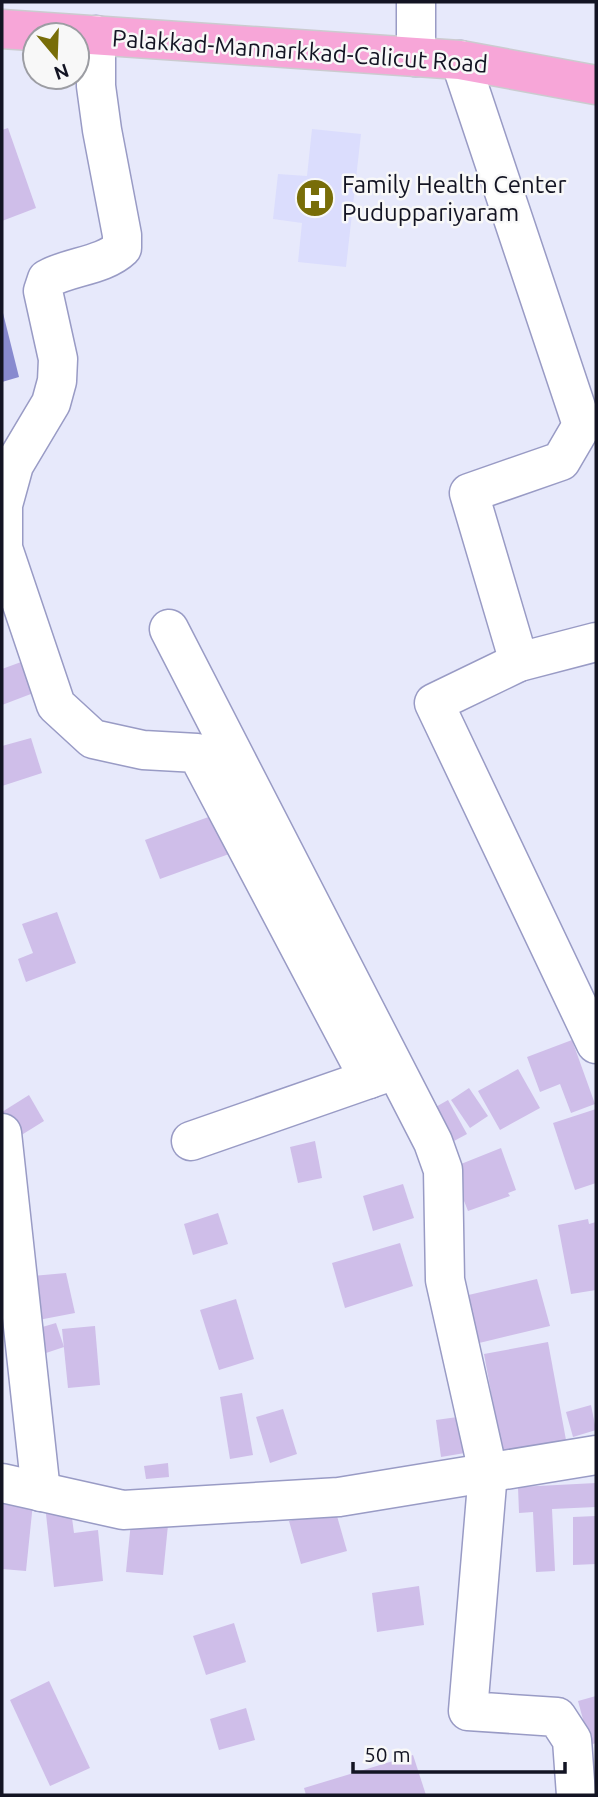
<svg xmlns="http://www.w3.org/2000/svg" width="598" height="1797" viewBox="0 0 598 1797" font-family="Ubuntu,sans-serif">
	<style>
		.built { fill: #dbddfd }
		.water { fill: #888acf }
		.building { fill: #cfbee9 }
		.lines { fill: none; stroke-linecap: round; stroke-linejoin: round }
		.minor-casing { stroke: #999bc5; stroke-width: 41 }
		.highway-casing { stroke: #cbcbcf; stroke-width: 41 }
		.minor { stroke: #fff; stroke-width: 38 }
		.highway { stroke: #f7a6d8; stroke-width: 38 }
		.labels { text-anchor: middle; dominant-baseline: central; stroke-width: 5; stroke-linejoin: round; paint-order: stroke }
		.street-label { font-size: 24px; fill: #131423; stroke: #f8f8f8 }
		.poi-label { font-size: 24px; fill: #131423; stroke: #f8f8f8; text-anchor: start }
	</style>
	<rect width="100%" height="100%" fill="#e7e9fb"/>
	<path class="built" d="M312 129 361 134 346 267 298 262 302 223 273 219 278 174 307 176Z"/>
	<path class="water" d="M2 309 19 377 2 382Z"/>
	<g class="building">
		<path d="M8 128 36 208 2 221V130Z"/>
		<path d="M32 658 44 689 2 705V669Z"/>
		<path d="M31 738 42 773 2 786V746Z"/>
		<path d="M214 815 229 854 160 879 145 840Z"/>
		<path d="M57 912 76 963 26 982 18 959 33 953 22 924Z"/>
		<path d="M572 1040 595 1104 571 1113 560 1084 540 1092 527 1057Z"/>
		<path d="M518 1069 540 1108 500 1130 478 1091Z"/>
		<path d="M469 1088 488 1116 470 1128 451 1100Z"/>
		<path d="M29 1095 44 1121 15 1139 2 1117V1112Z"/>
		<path d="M448 1100 467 1134 454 1141 434 1108Z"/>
		<path d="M596 1109V1183L575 1190 553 1123Z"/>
		<path d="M315 1141 322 1178 298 1183 290 1147Z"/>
		<path d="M501 1148 516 1190 508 1193 510 1196 468 1211 451 1168Z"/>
		<path d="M403 1184 414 1218 373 1231 363 1196Z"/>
		<path d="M218 1213 228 1244 193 1255 184 1224Z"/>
		<path d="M588 1219 589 1224 596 1222V1290L571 1294 558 1225Z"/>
		<path d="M400 1243 413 1286 345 1308 332 1263Z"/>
		<path d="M66 1273 75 1313 28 1322 21 1277Z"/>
		<path d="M537 1279 550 1326 475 1344 460 1297Z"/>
		<path d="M236 1299 254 1359 219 1370 200 1310Z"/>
		<path d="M56 1323 64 1347 40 1355 32 1330Z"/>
		<path d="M95 1326 100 1385 68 1388 62 1329Z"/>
		<path d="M548 1342 566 1440 502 1452 484 1354Z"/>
		<path d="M242 1393 253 1455 230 1459 220 1397Z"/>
		<path d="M591 1405 596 1430 573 1437 566 1412Z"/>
		<path d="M283 1409 297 1454 270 1463 256 1417Z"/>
		<path d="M472 1415 477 1451 441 1457 436 1420Z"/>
		<path d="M168 1463 169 1477 146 1479 144 1466Z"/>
		<path d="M596 1483V1507L552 1509 555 1571 536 1572 533 1512 519 1513 518 1487Z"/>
		<path d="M329 1488 347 1551 301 1564 289 1521 307 1516Z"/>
		<path d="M2 1500 33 1503 26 1571 2 1569Z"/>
		<path d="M70 1503 74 1533 98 1530 103 1581 54 1587 45 1505Z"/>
		<path d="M596 1516V1564L573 1565V1517Z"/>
		<path d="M131 1522 168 1525 163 1575 126 1572Z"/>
		<path d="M419 1586 424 1625 377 1632 372 1593Z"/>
		<path d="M234 1623 246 1662 206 1675 193 1636Z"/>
		<path d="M49 1681 90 1768 50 1786 10 1700Z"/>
		<path d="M596 1696V1743L590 1745 578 1701Z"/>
		<path d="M246 1708 255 1740 219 1750 210 1719Z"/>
		<path d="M413 1755 426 1795H306L304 1788Z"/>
	</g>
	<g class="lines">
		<g class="minor-casing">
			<g id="minor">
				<path d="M416 2V57"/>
				<path d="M96 35V86L102 130 122 235V248C103 266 70 266 47 279L43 291 58 359 57 381 51 403 14 465 3 505V548L56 705 93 739 143 750 197 753 369 1079"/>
				<path d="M460 60 582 425 561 461 469 493 519 662"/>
				<path d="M169 629 433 1142 443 1170 445 1280 488 1472 468 1711 557 1717 572 1740 576 1795"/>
				<path d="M596 642 519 662 434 703 596 1044"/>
				<path d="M2 1133 41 1492"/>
				<path d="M191 1141 392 1071"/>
				<path d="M2 1483 123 1510 339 1497 596 1455"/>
			</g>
		</g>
		<g class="highway-casing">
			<path id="highway" d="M2 29 460 60 596 85"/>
		</g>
		<use href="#minor" class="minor"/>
		<use href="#highway" class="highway"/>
	</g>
	<defs>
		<g id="hospital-disc" transform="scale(2.0125)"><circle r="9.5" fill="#786d08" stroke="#f8f8f8"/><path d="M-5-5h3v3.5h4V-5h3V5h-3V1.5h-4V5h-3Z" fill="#fff"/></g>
	</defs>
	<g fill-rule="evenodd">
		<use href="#hospital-disc" x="315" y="198"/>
	</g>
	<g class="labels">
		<g class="street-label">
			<text transform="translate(300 51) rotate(4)">Palakkad-Mannarkkad-Calicut Road</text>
		</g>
		<g class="poi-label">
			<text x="342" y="184">Family Health Center<tspan x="342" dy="28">Puduppariyaram</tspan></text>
		</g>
	</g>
	<rect width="598" height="1797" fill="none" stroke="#131423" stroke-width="7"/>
	<g transform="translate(56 56) rotate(161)"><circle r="33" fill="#f8f8f8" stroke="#9c9da3" stroke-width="2"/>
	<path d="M0-5L12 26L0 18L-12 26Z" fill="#786d08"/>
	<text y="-10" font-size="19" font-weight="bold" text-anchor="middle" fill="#131423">N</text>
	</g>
	<path d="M353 1762v10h212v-10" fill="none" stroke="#131423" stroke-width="3.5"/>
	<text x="364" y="1762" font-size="21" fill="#131423" stroke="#f8f8f8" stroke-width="5" paint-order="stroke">50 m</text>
</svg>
